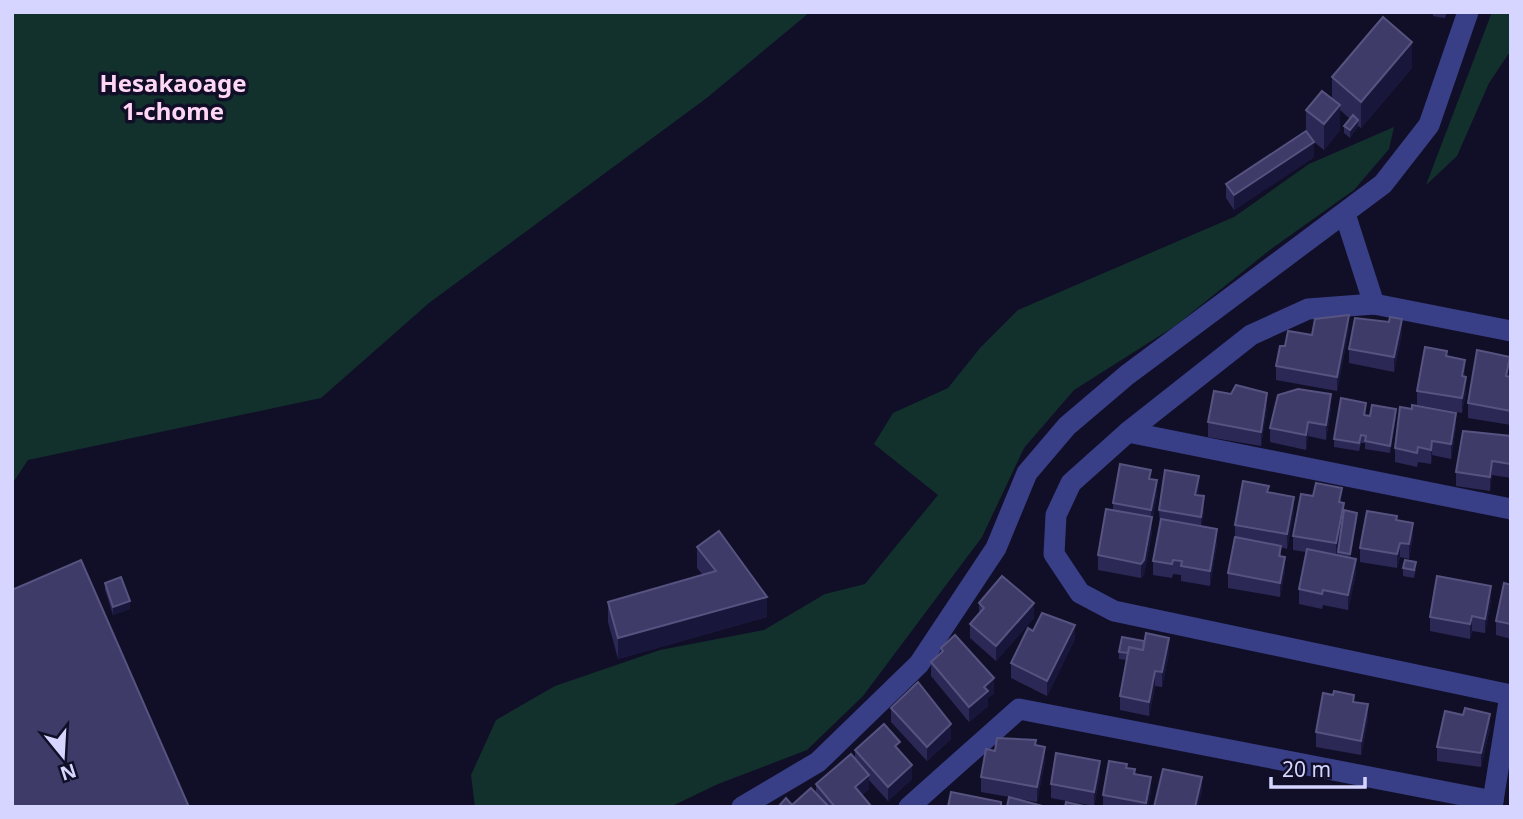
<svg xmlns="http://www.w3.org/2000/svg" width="1523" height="819" viewBox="0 0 1523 819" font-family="'Noto Sans',sans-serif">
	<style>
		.green { fill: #12312d }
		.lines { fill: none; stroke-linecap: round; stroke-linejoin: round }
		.street { stroke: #393f87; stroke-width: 21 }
		.wall { fill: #2c2856 }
		.shaded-wall { fill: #19163b }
		.building { fill: #3e3b68; stroke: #565380; stroke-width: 2 }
		.labels { text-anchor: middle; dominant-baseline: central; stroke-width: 7; stroke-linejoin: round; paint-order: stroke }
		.neighbourhood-label { font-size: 24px; font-weight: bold; fill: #ffd7f5; stroke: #110f27 }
	</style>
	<rect width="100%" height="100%" fill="#110f27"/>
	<g class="green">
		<path d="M12 12H810L708 97 429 303 321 398 28 460 12 484Z"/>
		<path d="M1492 12H1511V50L1489 83 1457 156 1426 185Z"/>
		<path d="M1394 127 1389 149 1354 190 1271 249 1175 326 1074 390 1024 448 982 537 863 696 807 750 718 784 670 807H475L471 775 496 720 555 686 660 650 764 630 825 594 865 584 938 495 874 444 893 413 948 388 980 348 1018 310 1234 217 1309 164Z"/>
	</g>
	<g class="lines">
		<g class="street">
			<path d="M1345 214 1374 304"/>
			<path d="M1511 331 1374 304 1308 309 1251 335 1128 432 1071 483 1056 515 1054 554 1080 593 1114 611 1511 695"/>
			<path d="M1128 432 1511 509"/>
			<path d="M742 807 818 762 919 664 996 548 1027 473 1067 426 1127 375 1383 184 1429 125 1468 12"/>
			<path d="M909 807 1019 709 1493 801"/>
			<path d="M1492 807 1510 695"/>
		</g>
	</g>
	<g class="wall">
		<path d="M1433 12H1447L1445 18 1433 16Z"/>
		<path d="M1412 68 1361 128 1358 126 1350 138 1344 133V126L1350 119 1340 110V130L1324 150 1314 142V157L1234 210 1226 198V184L1306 131V110L1332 98V77Z"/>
		<path d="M1349 329 1337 391 1276 380V366L1285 346 1312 335Z"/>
		<path d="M1402 333 1394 372 1349 363V349Z"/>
		<path d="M1447 356 1465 374 1466 392 1462 413 1417 405V391Z"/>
		<path d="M1510 371 1509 376 1511 377V425L1468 418V403Z"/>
		<path d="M1267 407 1261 446 1208 437V422Z"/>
		<path d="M1331 408 1326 440 1308 436 1306 450 1270 442V428Z"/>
		<path d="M1366 410 1365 416 1396 417 1390 453 1365 449V443H1361L1359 451 1334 447V439Z"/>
		<path d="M1456 427 1451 459 1432 455 1431 464 1418 462 1417 467 1395 462V448Z"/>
		<path d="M1511 436V478L1492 475 1490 491 1456 486V472Z"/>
		<path d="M1151 479 1157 494 1152 522V532L1144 574 1141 578 1098 570V555L1113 510V503Z"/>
		<path d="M1199 490 1198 496 1204 511 1201 526 1217 543 1210 586 1181 581V575L1173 574 1172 578 1153 575V561L1160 525 1159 510Z"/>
		<path d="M1269 492 1294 511 1287 549 1281 547V556L1285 571 1280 597 1228 588V573L1235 537V525Z"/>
		<path d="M1342 502 1344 515 1357 520 1350 557 1356 573 1348 610 1323 605 1322 609 1299 604V589L1306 552 1293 550V536Z"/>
		<path d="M1397 520 1413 537 1409 559 1400 557 1397 568 1360 562V548Z"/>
		<path d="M697 547 767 617 618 659 608 622V602L703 575 697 568Z"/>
		<path d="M1403 568 1416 569 1414 578 1403 576Z"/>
		<path d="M105 583 130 609 113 615 105 590Z"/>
		<path d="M1511 585V639L1496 635V621Z"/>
		<path d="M1491 600 1485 633 1472 631 1470 639 1430 631V617Z"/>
		<path d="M979 603 1034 618 996 661 970 638V624L979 614Z"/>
		<path d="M1033 631 1075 639 1047 696 1011 678V663Z"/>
		<path d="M941 648 994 693 988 698V706L969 722 931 676V662L941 653Z"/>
		<path d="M1119 652 1169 653 1162 687 1155 686 1149 716 1120 710V696L1127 660 1119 659Z"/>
		<path d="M1354 702 1368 719 1361 755 1316 747V732Z"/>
		<path d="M891 708 951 739 927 761 891 722Z"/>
		<path d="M1490 728 1481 767 1437 761V747Z"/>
		<path d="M1036 745 1045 761 1037 802 981 792V777L995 751Z"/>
		<path d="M855 750 912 779 888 801 869 780V789L862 795 871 807H778L792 805 816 792V784L855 758Z"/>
		<path d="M1127 768 1135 774 1151 791 1148 807H1103V795Z"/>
		<path d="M1100 775 1094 806 1051 798V784Z"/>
	</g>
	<g class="shaded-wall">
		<path d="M1412 42V68L1361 128V102Z"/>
		<path d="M1340 105V130L1324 150V124Z"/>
		<path d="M1358 120V127L1350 138V130Z"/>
		<path d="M1314 142V157L1234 210V195Z"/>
		<path d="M1349 315V329L1337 391V377Z"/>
		<path d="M1402 319V333L1394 372V357Z"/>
		<path d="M1510 357V371L1506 390V376Z"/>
		<path d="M1465 360V374L1462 391V376Z"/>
		<path d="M1466 377V392L1462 413V398Z"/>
		<path d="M1267 393V407L1261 446V432Z"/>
		<path d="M1331 394V408L1326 440V425Z"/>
		<path d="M1396 409V417L1390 453V446Z"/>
		<path d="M1456 413V427L1451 459V444Z"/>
		<path d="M1308 422V436L1306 450V435Z"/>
		<path d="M1432 441V455L1431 464V450Z"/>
		<path d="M1492 461V475L1490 491V477Z"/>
		<path d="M1199 476V490L1195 510V495Z"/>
		<path d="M1157 480V494L1152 522V532L1144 574 1141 578V564L1151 520V510Z"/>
		<path d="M1204 496V511L1201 531V517Z"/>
		<path d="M1294 497V511L1287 549V534Z"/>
		<path d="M1344 503V517L1336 558V543Z"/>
		<path d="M1357 513V520L1350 562V554Z"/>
		<path d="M1413 523V537L1409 559V544Z"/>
		<path d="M1217 529V543L1210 586V571Z"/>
		<path d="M1400 543V557L1397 568V554Z"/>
		<path d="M1285 557V571L1280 597V583Z"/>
		<path d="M1356 559V573L1348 610V595Z"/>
		<path d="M1491 586V600L1485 633V619Z"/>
		<path d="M767 597V617L618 659V638Z"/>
		<path d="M130 601V609L113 615V607Z"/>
		<path d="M1034 603V618L996 661V646Z"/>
		<path d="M1472 616V631L1470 639V624Z"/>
		<path d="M1075 625V639L1047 696V681Z"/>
		<path d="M1169 638V653L1162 687V672Z"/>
		<path d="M1155 671V686L1149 716V702Z"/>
		<path d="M994 678V693L988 698V706L969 722V707L984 687Z"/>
		<path d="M1368 704V719L1361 755V741Z"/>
		<path d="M1490 714V728L1481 767V753Z"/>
		<path d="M951 724V739L927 761V747Z"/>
		<path d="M1045 747V761L1037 802V787Z"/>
		<path d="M1100 761V775L1094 806V792Z"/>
		<path d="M912 765V779L888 801V787Z"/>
		<path d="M869 775V789L855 802V787Z"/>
		<path d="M1151 777V791L1148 807H1146Z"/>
		<path d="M1202 777V792L1198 807H1195Z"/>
	</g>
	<g class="building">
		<path d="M1383 17 1412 42 1361 102 1332 77Z"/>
		<path d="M1322 91 1340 105 1324 124 1306 110Z"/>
		<path d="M1353 115 1358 120 1350 130 1344 126Z"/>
		<path d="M1306 131 1314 142 1234 195 1226 184Z"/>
		<path d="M1349 315 1337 377 1276 366 1280 346H1285L1288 331 1312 335 1315 319Z"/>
		<path d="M1390 317 1402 319 1394 357 1349 349 1355 318 1389 322Z"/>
		<path d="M1425 347 1447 351 1446 356 1465 360 1462 376 1466 377 1462 398 1417 391Z"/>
		<path d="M1477 350 1510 357 1506 376 1511 377V411L1468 403Z"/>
		<path d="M1236 385 1267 393 1261 432 1208 422 1214 391 1231 394Z"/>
		<path d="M1298 389 1331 394 1326 425 1308 422 1306 435 1270 428 1278 395Z"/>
		<path d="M1341 398 1366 403 1364 415 1370 416 1372 405 1396 409 1390 446 1365 441 1366 436 1361 435 1359 443 1334 439Z"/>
		<path d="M1412 405 1456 413 1451 444 1432 441 1431 450 1418 447 1417 453 1395 448 1400 407 1412 409Z"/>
		<path d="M1463 431 1511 436V464L1492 461 1490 477 1456 472Z"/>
		<path d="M1120 464 1151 470 1149 479 1157 480 1151 510 1113 503Z"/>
		<path d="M1165 470 1199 476 1195 495 1204 496 1201 517 1159 510Z"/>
		<path d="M1243 481 1269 486 1267 492 1294 497 1287 534 1235 525Z"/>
		<path d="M1316 483 1342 488 1339 502 1344 503 1336 543 1293 536 1301 494 1313 496Z"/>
		<path d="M1106 509 1152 517 1144 560 1141 564 1098 555Z"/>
		<path d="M1344 510 1357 513 1350 554 1338 552Z"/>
		<path d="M1367 511 1397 516 1396 520 1413 523 1409 544 1400 543 1397 554 1360 548Z"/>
		<path d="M1161 519 1217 529 1210 571 1181 566 1182 561 1173 560 1172 564 1153 561Z"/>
		<path d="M719 531 767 597 618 638 608 602 716 571 697 547Z"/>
		<path d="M1235 537 1281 546 1279 556 1285 557 1280 583 1228 573Z"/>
		<path d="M1307 549 1356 559 1348 595 1323 590 1322 594 1299 589Z"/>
		<path d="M81 560 189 807H12V590Z"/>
		<path d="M1405 560 1416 562 1414 570 1403 568Z"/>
		<path d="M1002 576 1034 603 996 646 970 624 984 608 979 603Z"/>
		<path d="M1437 576 1491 586 1485 619 1472 616 1470 624 1430 617Z"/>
		<path d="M121 577 130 601 113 607 105 583Z"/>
		<path d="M1504 583 1511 585V624L1496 621Z"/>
		<path d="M1042 613 1075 625 1047 681 1011 663 1028 628 1033 631Z"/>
		<path d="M1146 633 1169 638 1162 672 1155 671 1149 702 1120 696 1129 647 1143 650Z"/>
		<path d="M955 635 994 678 984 687 988 691 969 707 931 662 943 651 941 648Z"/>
		<path d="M1122 637 1144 641 1143 650 1129 647 1128 653 1119 652Z"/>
		<path d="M918 682 951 724 927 747 891 708Z"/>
		<path d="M1334 691 1354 695 1353 702 1368 704 1361 741 1316 732 1323 693 1333 695Z"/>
		<path d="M1465 708 1490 714 1481 753 1437 747 1445 711 1463 715Z"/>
		<path d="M884 724 900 742 895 746 912 765 888 787 855 750Z"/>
		<path d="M997 738 1036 740 1035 745 1045 747 1037 787 981 777 986 749 995 751Z"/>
		<path d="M1056 753 1100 761 1094 792 1051 784Z"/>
		<path d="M851 754 869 775 855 787 871 806 870 807H835L816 784Z"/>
		<path d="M1109 761 1127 764 1126 768 1135 769 1134 774 1151 777 1146 803 1103 795Z"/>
		<path d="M1163 769 1202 777 1195 807H1154Z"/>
		<path d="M811 788 829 807H778L786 798 792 805Z"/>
		<path d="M951 792 1001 802V807H948Z"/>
		<path d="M1009 797 1046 807H1007Z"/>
		<path d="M1066 802 1084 806 1065 807Z"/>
	</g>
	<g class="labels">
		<g class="neighbourhood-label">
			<text x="173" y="82">Hesakaoage<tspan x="173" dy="28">1-chome</tspan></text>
		</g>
	</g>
	<rect width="1523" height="819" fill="none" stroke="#d6d5ff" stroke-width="28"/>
	<g transform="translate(63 756) rotate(162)" stroke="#110f27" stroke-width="5" paint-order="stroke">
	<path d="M0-5L12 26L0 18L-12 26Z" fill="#d6d5ff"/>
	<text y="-10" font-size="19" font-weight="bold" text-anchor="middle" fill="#d6d5ff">N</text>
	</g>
	<path d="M1271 777v10h94v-10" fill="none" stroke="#d6d5ff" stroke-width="3.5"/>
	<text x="1282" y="777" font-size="21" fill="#d6d5ff" stroke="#110f27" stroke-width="5" paint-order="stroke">20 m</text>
</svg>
